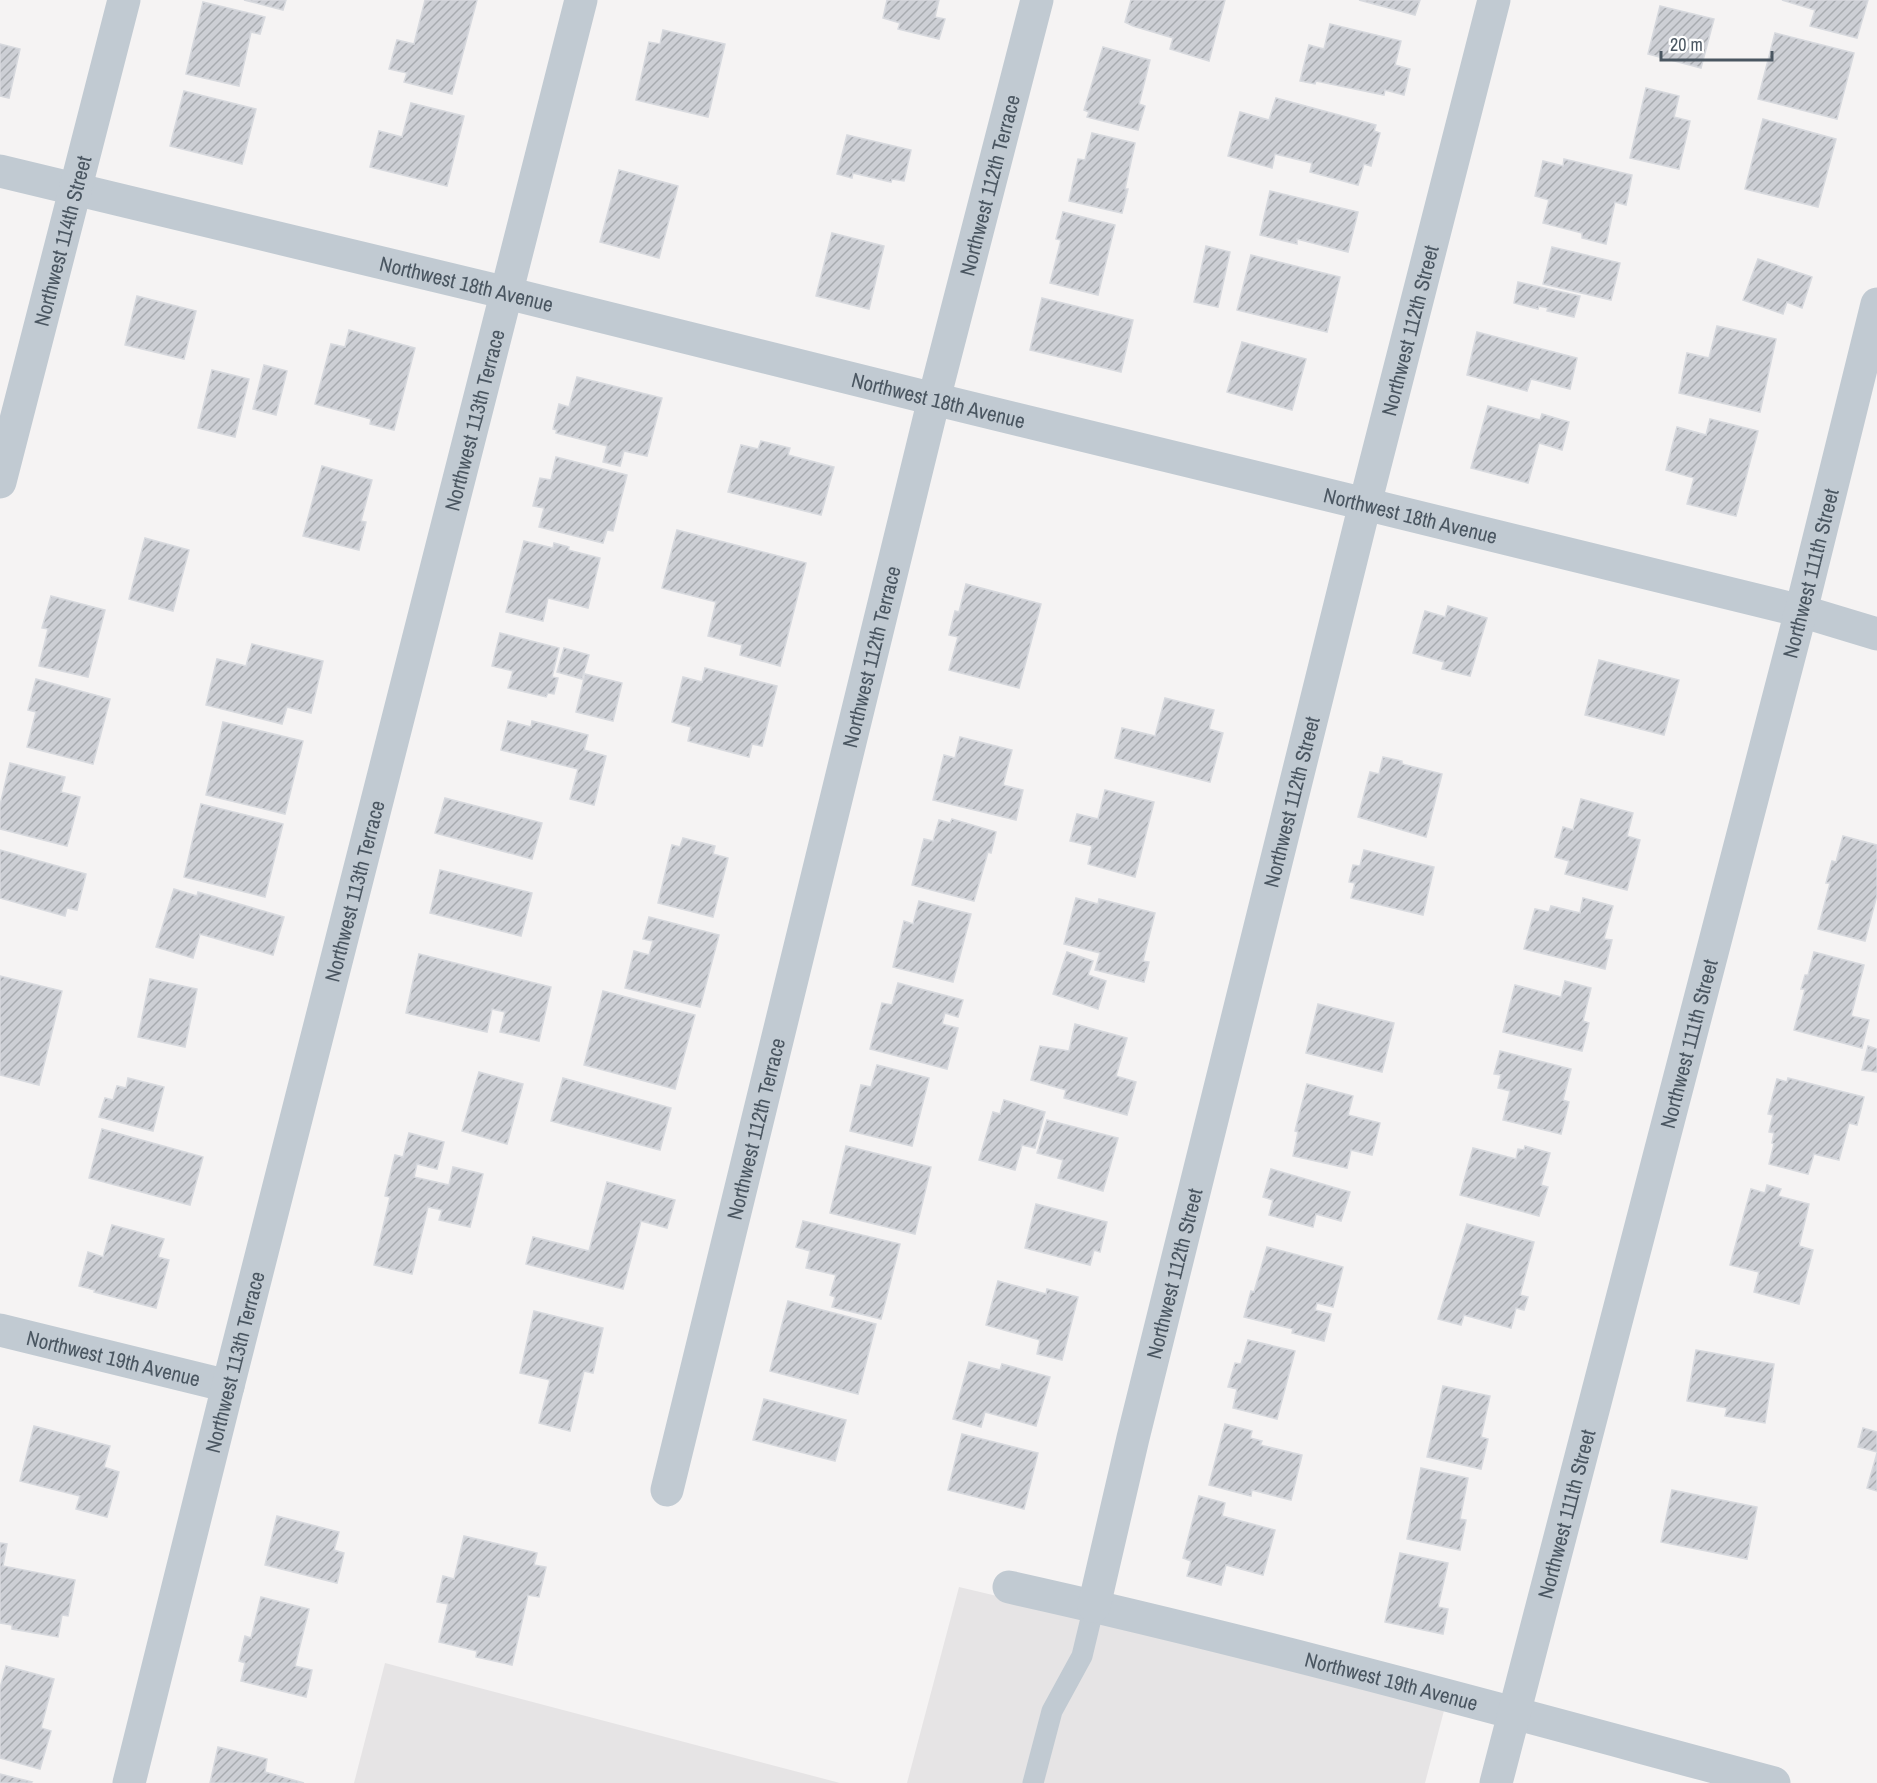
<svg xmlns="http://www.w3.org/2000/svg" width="1877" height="1783" viewBox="0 0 1877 1783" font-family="'Archivo Narrow',sans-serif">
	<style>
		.education { fill: #e6e4e5 }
		.building { fill: url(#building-hatch); stroke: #d7d9de; stroke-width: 1.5 }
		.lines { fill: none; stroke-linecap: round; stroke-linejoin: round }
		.service { stroke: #c1cad2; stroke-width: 21 }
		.minor { stroke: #c1cad2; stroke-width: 33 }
		.tertiary { stroke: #c1cad2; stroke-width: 33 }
		.labels { text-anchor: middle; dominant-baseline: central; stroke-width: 5; stroke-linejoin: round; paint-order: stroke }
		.street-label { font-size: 21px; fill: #4a5661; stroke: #fff }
	</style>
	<defs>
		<pattern id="building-hatch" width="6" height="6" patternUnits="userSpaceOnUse" patternTransform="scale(1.5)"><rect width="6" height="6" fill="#cdcfd5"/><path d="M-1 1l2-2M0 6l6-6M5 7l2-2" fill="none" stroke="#a8abb0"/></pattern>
	</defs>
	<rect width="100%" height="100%" fill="#f5f3f3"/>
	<g class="education">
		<path d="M959 1587 1446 1703 1425 1783H907Z"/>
		<path d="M385 1663 840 1783H354Z"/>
	</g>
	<g class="building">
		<path d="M244 0H286L283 10Z"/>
		<path d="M425 0H477L452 94 404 82 407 73 389 69 397 40 414 44Z"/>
		<path d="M887 0H939L935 17 945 19 939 39 898 29 900 23 883 18Z"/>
		<path d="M1131 0H1225L1209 61 1170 49 1173 38 1133 26 1125 22Z"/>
		<path d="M1359 0H1420L1415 15Z"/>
		<path d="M1782 0H1868L1857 38 1810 26 1815 10Z"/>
		<path d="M203 2 265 17 260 34 251 32 239 86 186 74Z"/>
		<path d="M1660 6 1714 19 1701 68 1648 54Z"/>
		<path d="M1330 24 1401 41 1395 65 1410 69 1404 95 1385 90 1384 95 1316 81 1315 84 1300 81 1309 45 1324 49Z"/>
		<path d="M663 30 725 44 708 117 636 100 649 42 660 44Z"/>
		<path d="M1775 33 1854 53 1837 119 1758 99Z"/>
		<path d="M0 44 20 49 9 98 0 96Z"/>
		<path d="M1103 47 1150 60 1139 104 1145 106 1138 130 1087 117 1089 112 1084 110Z"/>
		<path d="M1646 88 1679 96 1674 117 1690 121 1679 169 1630 158Z"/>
		<path d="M184 91 256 109 242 164 170 146Z"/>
		<path d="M1276 98 1376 125 1374 131 1380 133 1371 166 1364 164 1358 185 1310 172 1312 163 1275 154 1272 168 1228 156 1240 112 1269 120Z"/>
		<path d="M411 103 464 116 447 186 370 167 379 131 402 137Z"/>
		<path d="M1763 119 1836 139 1818 207 1745 189Z"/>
		<path d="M1092 133 1135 143 1125 189H1128L1122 213 1069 201 1078 159 1085 160Z"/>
		<path d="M847 135 911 150 904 181 892 179 891 182 853 173 852 178 837 174Z"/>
		<path d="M1564 159 1632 175 1626 205 1615 202 1606 244 1582 238V233L1543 223 1549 200 1535 196 1543 161 1563 166Z"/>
		<path d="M619 170 678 186 659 258 600 242Z"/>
		<path d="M1270 191 1358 212 1348 252 1297 239V244L1260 235Z"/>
		<path d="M1063 212 1115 225 1098 295 1050 283 1061 240 1056 239Z"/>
		<path d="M832 233 884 246 869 309 816 296Z"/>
		<path d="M1206 246 1230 252 1218 307 1194 302Z"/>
		<path d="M1552 247 1620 263 1611 300 1543 284Z"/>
		<path d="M1251 255 1340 277 1327 332 1237 310Z"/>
		<path d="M1758 259 1812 277 1802 308 1787 302 1783 314 1743 300Z"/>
		<path d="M1518 282 1580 296 1574 317 1547 311 1548 308 1539 306 1538 309 1514 303Z"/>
		<path d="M137 296 196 311 184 359 125 345Z"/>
		<path d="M1042 298 1133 320 1121 372 1030 350Z"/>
		<path d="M1717 326 1776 339 1760 412 1679 393 1687 353 1709 358Z"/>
		<path d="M349 330 415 348 394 430 370 424 371 419 315 404 331 344 345 347Z"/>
		<path d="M1477 332 1577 358 1570 389 1531 379 1527 391 1467 375Z"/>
		<path d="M1242 342 1306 359 1292 410 1227 392Z"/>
		<path d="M264 365 287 371 276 415 253 409Z"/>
		<path d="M212 370 249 379 235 437 198 428Z"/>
		<path d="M577 377 662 398 647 456 624 451 620 466 603 462 607 446 556 433 557 430 553 429 559 404 569 407Z"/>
		<path d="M1488 406 1540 420 1542 414 1569 422 1562 450 1539 443 1528 483 1471 468Z"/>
		<path d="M1710 419 1758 431 1736 516 1687 504 1694 478 1666 470 1677 427 1706 435Z"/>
		<path d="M761 441 790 448 788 455 834 467 821 515 728 492 741 445 758 449Z"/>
		<path d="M556 457 627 475 613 531 607 530 603 543 539 527 544 508 533 506 540 478 551 480Z"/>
		<path d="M322 466 372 480 361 521 366 522 359 550 303 536Z"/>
		<path d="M677 530 806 563 780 666 740 655 742 645 708 636 716 602 662 588Z"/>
		<path d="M145 538 189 550 173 611 129 599Z"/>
		<path d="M524 541 553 548 554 543 569 547 568 550 600 558 588 608 548 598 543 621 506 612Z"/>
		<path d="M966 584 1041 604 1019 688 949 670 958 637 949 635 955 611 959 612Z"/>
		<path d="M51 596 105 610 88 677 39 666 48 629 42 628Z"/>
		<path d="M1448 606 1487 618 1470 676 1442 669 1444 662 1413 653 1425 611 1445 617Z"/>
		<path d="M500 633 559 648 552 677 558 678 554 694 548 693 546 697 508 688 513 671 492 666Z"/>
		<path d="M252 644 323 661 311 713 287 707 282 724 206 705 217 659 246 666Z"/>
		<path d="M564 648 589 655 582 679 557 672Z"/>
		<path d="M1599 660 1679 680 1664 735 1585 715Z"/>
		<path d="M705 668 777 686 762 746 752 744 749 757 688 741 691 727 672 722 683 677 702 682Z"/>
		<path d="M585 674 622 683 613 721 576 712Z"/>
		<path d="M36 679 110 699 93 764 27 747 36 712 28 710Z"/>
		<path d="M1165 698 1214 710 1209 729 1223 733 1210 782 1115 758 1122 728 1155 736Z"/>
		<path d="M508 721 531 727 532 721 588 735 584 750 606 756 594 805 570 799 578 769 501 750Z"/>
		<path d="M223 722 303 741 285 814 206 795Z"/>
		<path d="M960 737 1012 750 1003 785 1023 790 1016 820 933 800 944 755 955 758Z"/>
		<path d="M1383 757 1402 761V764L1442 774 1426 837 1358 817 1370 772 1379 774Z"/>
		<path d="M10 763 65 777 61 792 80 797 67 846 0 829V805Z"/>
		<path d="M1105 790 1154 802 1135 877 1088 864 1092 846 1070 841 1077 814 1098 819Z"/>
		<path d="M445 798 542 823 532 859 435 833Z"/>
		<path d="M1581 799 1633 813 1627 836 1640 840 1627 890 1565 874 1569 861 1555 857 1563 827 1573 830Z"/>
		<path d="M201 804 283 824 265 897 184 877Z"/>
		<path d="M952 819 996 832 991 853 988 852 974 901 912 885 924 839 933 841 939 820 950 823Z"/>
		<path d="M1843 836 1877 845V895L1865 941 1818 929 1830 883H1826L1832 861 1836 862Z"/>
		<path d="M683 838 715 846 713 854 728 858 713 917 658 903 672 845 680 847Z"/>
		<path d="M0 850 86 874 77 910 67 908 65 916 0 898Z"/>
		<path d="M1364 850 1434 867 1423 915 1351 898 1355 883 1349 882 1353 865 1360 866Z"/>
		<path d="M440 870 532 893 521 936 430 913Z"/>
		<path d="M174 889 197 896 198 892 284 917 273 955 200 934 193 958 156 947Z"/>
		<path d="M1076 898 1098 904 1099 899 1155 913 1143 961 1149 962 1144 982 1095 970 1100 953 1064 944Z"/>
		<path d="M1583 898 1613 906 1604 939 1612 940 1605 969 1524 949 1535 909 1549 912 1551 906 1580 913Z"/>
		<path d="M919 901 971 914 953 982 893 967 904 921 913 924Z"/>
		<path d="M649 917 719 935 700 1007 625 988 634 951 649 955 653 941 643 939Z"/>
		<path d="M1067 952 1093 961 1088 975 1106 981 1098 1009 1053 994Z"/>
		<path d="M1814 952 1864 965 1851 1016 1869 1020 1862 1048 1794 1030 1805 989H1801L1805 975H1808Z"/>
		<path d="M419 954 551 987 539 1041 500 1032 505 1012 492 1009 487 1032 406 1013Z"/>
		<path d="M0 976 62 991 39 1085 0 1075Z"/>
		<path d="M150 979 197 989 185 1047 138 1037Z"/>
		<path d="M1565 981 1591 988 1583 1021 1589 1023 1582 1051 1503 1032 1515 985 1561 997Z"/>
		<path d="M898 983 963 1000 958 1017 945 1013 942 1024 958 1028 947 1069 870 1049 882 1003 892 1005Z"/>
		<path d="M603 991 695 1015 675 1089 584 1065Z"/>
		<path d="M1318 1004 1394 1023 1382 1072 1306 1053Z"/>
		<path d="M1075 1024 1127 1038 1116 1076 1136 1082 1127 1115 1064 1098 1066 1090 1031 1080 1040 1046 1069 1051Z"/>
		<path d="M1868 1046 1877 1049V1072L1862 1070Z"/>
		<path d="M1500 1051 1571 1069 1563 1100 1569 1102 1561 1134 1503 1120 1510 1091 1498 1088 1501 1075 1494 1074Z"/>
		<path d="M877 1065 929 1078 912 1146 850 1131 861 1085 871 1087Z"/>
		<path d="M479 1072 523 1084 507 1144 462 1131Z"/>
		<path d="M128 1078 164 1087 153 1131 99 1117 105 1098 113 1100 117 1086 126 1088Z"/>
		<path d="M563 1078 671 1108 660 1150 551 1121Z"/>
		<path d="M1788 1078 1864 1097 1857 1125 1849 1123 1839 1160 1814 1154 1808 1174 1769 1164 1774 1144 1772 1143 1774 1133 1769 1132 1773 1115 1768 1114 1777 1079 1787 1082Z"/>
		<path d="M1307 1084 1353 1096 1348 1115 1380 1123 1372 1155 1351 1150 1347 1168 1293 1156 1298 1132 1295 1131Z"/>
		<path d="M1004 1100 1045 1112 1035 1148 1022 1145 1015 1170 979 1160 993 1112 1000 1114Z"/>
		<path d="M1047 1120 1118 1138 1103 1191 1058 1178 1063 1160 1037 1153Z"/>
		<path d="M102 1129 203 1157 190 1205 89 1178Z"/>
		<path d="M409 1133 444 1142 437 1169 417 1164 414 1177 449 1185 453 1167 483 1174 470 1227 439 1220 442 1210 428 1207 412 1274 374 1265 390 1197 385 1196 395 1155 403 1157Z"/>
		<path d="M846 1146 931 1167 915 1234 830 1213Z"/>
		<path d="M1525 1146 1550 1153 1541 1185 1548 1187 1539 1216 1460 1195 1473 1148 1516 1159 1518 1149 1524 1150Z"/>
		<path d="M1271 1169 1350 1192 1341 1221 1316 1214 1313 1227 1269 1215 1273 1200 1263 1197Z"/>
		<path d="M607 1182 675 1200 667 1228 641 1221 623 1289 526 1264 533 1237 589 1251Z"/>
		<path d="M1767 1185 1781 1189 1778 1196 1809 1204 1799 1246 1813 1250 1799 1304 1754 1292 1759 1272 1730 1265 1751 1189 1765 1193Z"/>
		<path d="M1036 1204 1107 1222 1100 1252 1094 1250 1090 1265 1025 1248Z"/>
		<path d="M803 1221 900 1244 881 1319 832 1307 835 1297 830 1295 836 1275 806 1268 810 1251 796 1247Z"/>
		<path d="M1467 1224 1534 1242 1520 1295 1528 1297 1524 1310 1516 1308 1511 1328 1464 1315 1461 1325 1438 1319Z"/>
		<path d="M112 1225 164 1239 158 1257 169 1260 156 1308 94 1292 95 1290 79 1286 88 1252 103 1257Z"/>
		<path d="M1267 1247 1343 1267 1333 1307 1317 1303 1315 1310 1331 1314 1324 1341 1292 1333 1293 1329 1244 1317 1251 1291 1254 1292Z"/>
		<path d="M998 1281 1046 1294 1047 1289 1078 1297 1062 1360 1037 1354 1040 1340 986 1325Z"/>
		<path d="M788 1301 876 1324 858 1394 770 1371Z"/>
		<path d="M534 1311 603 1328 593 1373 584 1371 570 1431 539 1423 550 1380 520 1373Z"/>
		<path d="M1248 1340 1295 1351 1277 1419 1233 1408 1237 1389 1228 1387 1235 1363 1241 1364Z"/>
		<path d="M1696 1350 1774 1364 1765 1423 1725 1416 1727 1408 1687 1401Z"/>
		<path d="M969 1362 1000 1370 1002 1364 1050 1377 1036 1426 985 1412 981 1427 953 1419Z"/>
		<path d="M1443 1386 1490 1396 1481 1437 1488 1439 1481 1469 1427 1457Z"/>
		<path d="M764 1399 846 1420 835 1461 753 1440Z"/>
		<path d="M1225 1424 1252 1431 1250 1438 1262 1441 1260 1445 1302 1455 1291 1500 1252 1490 1251 1496 1209 1485Z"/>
		<path d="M34 1426 110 1446 104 1467 119 1472 107 1517 76 1509 80 1496 20 1481Z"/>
		<path d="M1863 1428 1877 1432V1452L1858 1447Z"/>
		<path d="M962 1434 1038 1453 1024 1509 948 1490Z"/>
		<path d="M1877 1453V1491L1867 1488Z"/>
		<path d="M1421 1468 1468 1478 1460 1519 1466 1520 1460 1550 1407 1539Z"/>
		<path d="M1672 1490 1757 1507 1747 1559 1661 1542Z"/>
		<path d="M1199 1496 1225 1503 1222 1516 1275 1530 1263 1575 1226 1565 1221 1585 1187 1576 1191 1561 1183 1558Z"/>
		<path d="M277 1516 339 1532 334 1550 344 1553 337 1583 265 1565Z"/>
		<path d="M464 1536 537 1553 534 1565 546 1567 539 1597 528 1595 512 1665 476 1657 477 1651 439 1642 448 1604 437 1602 443 1576 454 1579Z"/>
		<path d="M0 1543 7 1544 3 1566 75 1580 68 1616 62 1615 58 1637 12 1629V1625L0 1623Z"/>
		<path d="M1400 1553 1448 1563 1438 1607 1448 1609 1443 1634 1385 1622Z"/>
		<path d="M261 1597 309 1609 295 1666 312 1670 306 1697 241 1681 245 1663 239 1661 245 1636 251 1638Z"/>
		<path d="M6 1666 54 1679 41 1728 51 1731 40 1769 0 1758V1688Z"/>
		<path d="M218 1747 267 1759 265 1772 304 1783H210Z"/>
		<path d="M0 1774 32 1782 31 1783H0Z"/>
	</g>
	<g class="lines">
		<path class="service" d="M1033 1783 1052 1711 1082 1656 1094 1606"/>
		<g class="minor">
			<path id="s1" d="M0 171 507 293 934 399 1365 504 1801 611 1877 634"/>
			<path id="s2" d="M0 482 124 0"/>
			<path id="s3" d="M0 1330 228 1386"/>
			<path id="s4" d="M667 1490 934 399 1037 0"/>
			<path id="s5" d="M1009 1587C1266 1644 1520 1715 1774 1783"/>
			<path id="s6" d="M1094 1606 1133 1438 1365 504 1494 0"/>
			<path id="s7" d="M129 1783 228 1386 581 0"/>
		</g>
		<path class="tertiary" id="s8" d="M1496 1783 1801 611 1877 304"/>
	</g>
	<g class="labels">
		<g class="street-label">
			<text stroke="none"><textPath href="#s4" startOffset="1344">Northwest 112th Terrace</textPath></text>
			<text stroke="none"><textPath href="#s2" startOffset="249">Northwest 114th Street</textPath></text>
			<text stroke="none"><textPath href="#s1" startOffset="480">Northwest 18th Avenue</textPath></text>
			<text stroke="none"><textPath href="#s6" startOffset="1314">Northwest 112th Street</textPath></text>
			<text stroke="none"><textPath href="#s1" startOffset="966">Northwest 18th Avenue</textPath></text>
			<text stroke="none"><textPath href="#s7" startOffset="1406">Northwest 113th Terrace</textPath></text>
			<text stroke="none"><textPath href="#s1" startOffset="1452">Northwest 18th Avenue</textPath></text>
			<text stroke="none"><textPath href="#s8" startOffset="1250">Northwest 111th Street</textPath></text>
			<text stroke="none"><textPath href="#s4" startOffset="858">Northwest 112th Terrace</textPath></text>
			<text stroke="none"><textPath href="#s6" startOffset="828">Northwest 112th Street</textPath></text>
			<text stroke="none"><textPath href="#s7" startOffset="920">Northwest 113th Terrace</textPath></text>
			<text stroke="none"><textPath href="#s8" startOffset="764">Northwest 111th Street</textPath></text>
			<text stroke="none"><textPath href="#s4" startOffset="372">Northwest 112th Terrace</textPath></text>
			<text stroke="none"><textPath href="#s6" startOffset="342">Northwest 112th Street</textPath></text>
			<text stroke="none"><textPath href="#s3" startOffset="117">Northwest 19th Avenue</textPath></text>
			<text stroke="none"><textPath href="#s7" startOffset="434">Northwest 113th Terrace</textPath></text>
			<text stroke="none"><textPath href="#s8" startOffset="278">Northwest 111th Street</textPath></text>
			<text stroke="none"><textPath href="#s5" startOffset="394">Northwest 19th Avenue</textPath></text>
		</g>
	</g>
	<path d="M1661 51v9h111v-9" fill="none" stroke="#4a5661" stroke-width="3"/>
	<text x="1670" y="51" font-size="18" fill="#4a5661" stroke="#ffffff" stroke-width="4.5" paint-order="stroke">20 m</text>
</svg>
